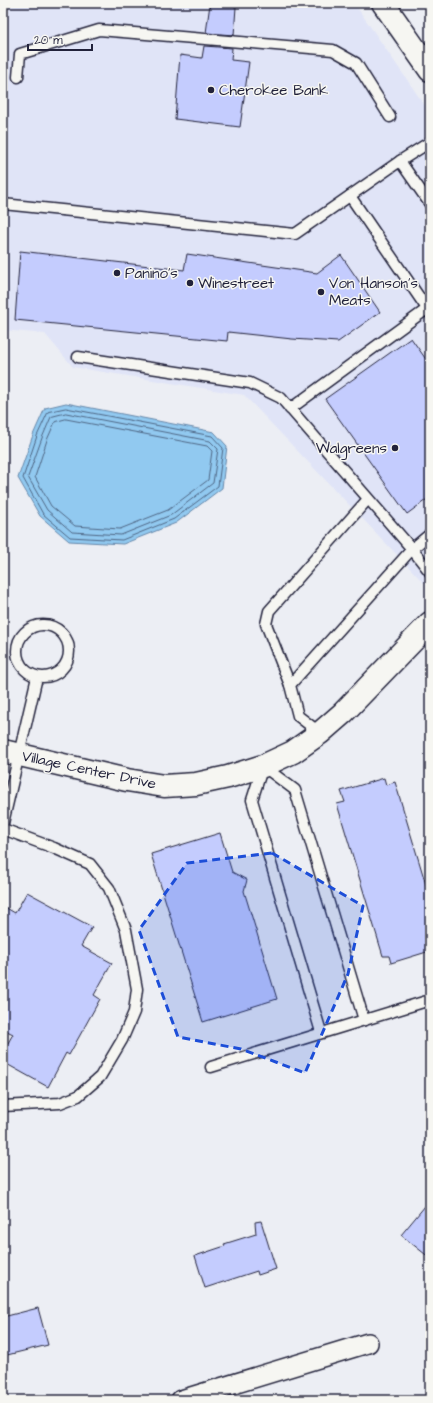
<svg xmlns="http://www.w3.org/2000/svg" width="433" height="1403" viewBox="0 0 433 1403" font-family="'Architects Daughter',sans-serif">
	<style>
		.built { fill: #e0e4f7 }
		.water { fill: #91c9f0; stroke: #6586a8 }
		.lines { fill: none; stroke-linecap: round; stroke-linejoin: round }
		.shore { stroke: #4e6583; stroke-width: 1 }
		.building { fill: #c4ccfe; stroke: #22223b }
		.lane-casing { stroke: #22223b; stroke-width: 13 }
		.street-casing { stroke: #22223b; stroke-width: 22 }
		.secondary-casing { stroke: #22223b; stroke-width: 25 }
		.lane { stroke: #f6f6f2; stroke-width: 10 }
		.street { stroke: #f6f6f2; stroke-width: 19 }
		.secondary { stroke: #f6f6f2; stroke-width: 22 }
		.marked { fill: #1d4ed8; fill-opacity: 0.2; stroke: #1d4ed8; stroke-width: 3; stroke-dasharray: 8 5; stroke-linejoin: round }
		.poi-dot { fill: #22223b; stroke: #f6f6f2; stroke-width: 1.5 }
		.labels { text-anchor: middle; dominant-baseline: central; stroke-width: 3; stroke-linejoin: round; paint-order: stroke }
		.poi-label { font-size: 15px; fill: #22223b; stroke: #f6f6f2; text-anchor: start }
		.street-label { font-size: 15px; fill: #22223b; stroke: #f6f6f2 }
	</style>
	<rect width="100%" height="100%" fill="#eceef4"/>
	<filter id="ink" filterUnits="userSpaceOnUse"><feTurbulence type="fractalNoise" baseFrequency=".025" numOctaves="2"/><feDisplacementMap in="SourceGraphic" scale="8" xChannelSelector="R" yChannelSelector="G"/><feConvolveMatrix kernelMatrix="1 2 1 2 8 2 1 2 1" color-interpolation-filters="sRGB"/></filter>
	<g filter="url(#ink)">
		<path class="built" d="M3 3H354L430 113V578L424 583 244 395 73 367 45 334 3 330Z"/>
		<path class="water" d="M66 403 214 432 227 446 222 488 176 523 123 544 69 541 40 516 18 478 33 435 45 408Z"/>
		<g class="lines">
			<g class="shore">
				<path d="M66 408 212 436 223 448 218 486 174 519 122 540 70 537 43 514 23 478 37 436 48 412Z"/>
				<path d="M66 413 210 441 218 449 213 483 171 515 121 535 72 532 47 510 28 477 42 438 51 417Z"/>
				<path d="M66 419 207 446 212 451 208 480 168 510 120 529 75 526 51 506 35 477 47 440 55 422Z"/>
			</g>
		</g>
		<g class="building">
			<path d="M210 4 236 7 234 35 206 33Z"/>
			<path d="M204 46 232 48 231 60 249 62 240 127 175 119 180 55 202 58Z"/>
			<path d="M20 251 184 270 187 254 317 273 341 255 380 312 338 342 292 339 228 332 227 341 15 320Z"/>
			<path d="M411 338 430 365V497L407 514 325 399Z"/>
			<path d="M384 778 386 785 395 782 430 898V951L391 963 389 956H383L337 804 345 802 341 791Z"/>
			<path d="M220 833 232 872 247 880 244 891 277 999 203 1022 151 854Z"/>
			<path d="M27 892 92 927 81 946 112 963 94 995 100 999 69 1055 66 1053 48 1087 3 1062V1052L13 1034 3 1029V906L15 913Z"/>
			<path d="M430 1200V1258L401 1235Z"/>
			<path d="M261 1221 276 1269 258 1275 257 1271 205 1288 195 1256 225 1246 224 1244 256 1234 255 1222Z"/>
			<path d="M38 1308 48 1345 3 1356V1317Z"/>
		</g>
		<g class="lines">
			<g class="lane-casing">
				<g id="lane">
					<path d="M18 77 20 54 99 30 333 50 356 63 390 117"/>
					<path d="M400 161 430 204"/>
					<path d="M350 196 430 313"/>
					<path d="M3 204 295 234 400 161 430 142"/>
					<path d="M78 357 250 383 281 398 412 549 430 572"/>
					<path d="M290 409 427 309"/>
					<circle cx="43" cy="651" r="26"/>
					<path d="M290 685 266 624 269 611 368 499"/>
					<path d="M320 733 298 716 290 685 412 549 430 534"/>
					<path d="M3 823 37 677"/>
					<path d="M3 829 54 848 90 864 109 888 126 930 137 989 134 1012 122 1040 100 1077 78 1096 60 1103 3 1106"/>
					<path d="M321 1032 252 800 263 766 295 790 364 1020"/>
					<path d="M211 1067 430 1000"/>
				</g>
			</g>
			<g class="street-casing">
				<path id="street" d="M181 1400 368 1343"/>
			</g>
			<g class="secondary-casing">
				<g id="secondary">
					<path d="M383 3 430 70"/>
					<path d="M3 751 127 780 164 786 196 784 228 777 263 766 293 752 320 733 343 713 430 623"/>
				</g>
			</g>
			<use href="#lane" class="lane"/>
			<use href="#street" class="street"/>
			<use href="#secondary" class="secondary"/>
		</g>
	</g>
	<path class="marked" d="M272 853 363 906 348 974 305 1073 241 1049 178 1037 139 930 187 863Z"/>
	<g class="poi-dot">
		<circle cx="211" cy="90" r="4"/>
		<circle cx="117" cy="273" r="4"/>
		<circle cx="190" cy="283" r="4"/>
		<circle cx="321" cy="292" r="4"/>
		<circle cx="395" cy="448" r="4"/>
	</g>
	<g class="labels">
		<g class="poi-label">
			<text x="219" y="90">Cherokee Bank</text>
			<text x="125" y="273">Panino's</text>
			<text x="198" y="283">Winestreet</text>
			<text x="329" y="283">Von Hanson's<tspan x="329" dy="17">Meats</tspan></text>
			<text x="387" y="448" text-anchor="end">Walgreens</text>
		</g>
		<g class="street-label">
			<text transform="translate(89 770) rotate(12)">Village Center Drive</text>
		</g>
	</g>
	<rect width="433" height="1403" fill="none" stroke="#f6f6f2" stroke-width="16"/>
	<rect x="8" y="8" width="417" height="1387" fill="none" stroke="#22223b" stroke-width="1.5" filter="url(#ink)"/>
	<path d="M28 44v6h64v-6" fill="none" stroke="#22223b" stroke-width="2"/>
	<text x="34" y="44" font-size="12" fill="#22223b" stroke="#f6f6f2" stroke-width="3" paint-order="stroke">20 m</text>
</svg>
